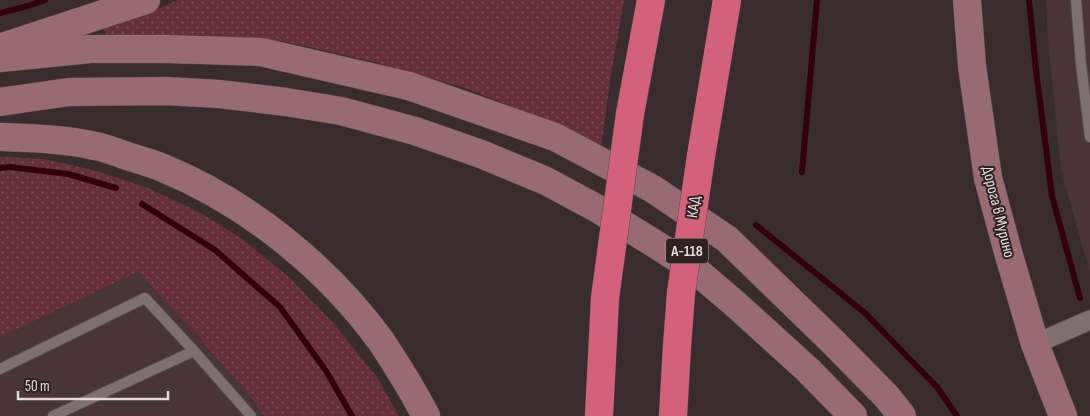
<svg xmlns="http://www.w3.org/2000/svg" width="1090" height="416" viewBox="0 0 1090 416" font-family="'Sofia Sans Condensed',sans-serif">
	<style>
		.built { fill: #483538 }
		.grass { fill: url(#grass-dots) }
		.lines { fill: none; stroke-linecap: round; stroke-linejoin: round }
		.stream { stroke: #31000c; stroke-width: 6 }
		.lane-casing { stroke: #574b4d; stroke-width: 12 }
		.street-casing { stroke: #574b4d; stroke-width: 21 }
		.secondary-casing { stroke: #574b4d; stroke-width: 29 }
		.highway-casing { stroke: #574b4d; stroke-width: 29 }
		.lane { stroke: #7e6f71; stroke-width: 10 }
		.street { stroke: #7e6f71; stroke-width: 19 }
		.secondary { stroke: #986b73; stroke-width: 28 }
		.highway { stroke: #d36179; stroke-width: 28 }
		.highway-bridge-casing { stroke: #574b4d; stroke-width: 29; stroke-linecap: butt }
		.highway-bridge { stroke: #d36179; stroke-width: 28 }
		.labels { text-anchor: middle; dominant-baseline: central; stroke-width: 4; stroke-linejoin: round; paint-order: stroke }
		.shield { fill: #2e2224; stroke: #ada3a4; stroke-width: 1 }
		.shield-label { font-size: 15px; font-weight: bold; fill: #e3dadb }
		.street-label { font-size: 16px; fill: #e3dadb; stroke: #2e2224 }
	</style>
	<defs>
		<pattern id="grass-dots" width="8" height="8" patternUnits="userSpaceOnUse" patternTransform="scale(1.25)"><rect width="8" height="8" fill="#65303b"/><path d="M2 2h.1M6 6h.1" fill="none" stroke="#7b4d57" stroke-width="1.8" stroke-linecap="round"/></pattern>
	</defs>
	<rect width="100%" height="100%" fill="#392c2e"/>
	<g class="built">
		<path d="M1046 0H1090V273L1061 170 1048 42Z"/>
		<path d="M138 272 198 336 256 404 264 416H0V337Z"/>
	</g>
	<g class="grass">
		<path d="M178 0H624L611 74 601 148 544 119 465 88 370 61 282 41 198 35H107L103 29 134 19Z"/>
		<path d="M0 157 44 159 97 171 148 188 201 213 245 241 290 278 334 324 376 376 399 416H264L256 404 198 336 138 272 0 337Z"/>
	</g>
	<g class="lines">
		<g class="stream">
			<path d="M1029 0 1036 70 1052 196 1080 298"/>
			<path d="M0 13 28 6 45 0"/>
			<path d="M0 168 10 167 68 174 116 188"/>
			<path d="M802 172 817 0"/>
			<path d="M142 204 215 250 280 307 326 371 352 416"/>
			<path d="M756 225 865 313 937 387 957 416"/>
		</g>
		<g class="lane-casing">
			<g id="lane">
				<path d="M1076 0 1081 64 1090 137"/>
				<path d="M0 369 145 298 194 351 251 416"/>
				<path d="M53 416 194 351"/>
			</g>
		</g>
		<g class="street-casing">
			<path id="street" d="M1035 344 1090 320"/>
		</g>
		<g class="secondary-casing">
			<g id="secondary">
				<path d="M967 0 972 66 988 178 1008 252 1035 344 1063 416"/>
				<path d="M2 47 146 0"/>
				<path d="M0 58 90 49H167L261 52 409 86 555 137 653 189 727 239 834 343 887 397 902 416"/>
				<path d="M0 102 69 92 166 91 219 94 286 102 341 111 415 131 481 154 546 181 598 209 652 242 694 269 733 302 808 370 853 416"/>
				<path d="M0 137C31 138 64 139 95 146 106 148 116 152 127 156 139 160 152 163 163 168 248 203 327 267 381 341 397 365 413 391 426 416"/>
			</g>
		</g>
		<g class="highway-casing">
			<g id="highway">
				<path d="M630 114 651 0"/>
				<path d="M701 156 727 0"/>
				<path d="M599 416 605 298"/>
				<path d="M673 416 677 346"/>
			</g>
		</g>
		<use href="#lane" class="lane"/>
		<use href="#street" class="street"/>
		<use href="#secondary" class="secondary"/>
		<use href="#highway" class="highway"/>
		<g class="highway-bridge-casing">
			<g id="highway-bridge">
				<path d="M605 298 630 114"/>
				<path d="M677 346 681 293 701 156"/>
			</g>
		</g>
		<use href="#highway-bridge" class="highway-bridge"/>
	</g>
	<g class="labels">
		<rect class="shield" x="666" y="238.5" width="42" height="25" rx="4"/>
		<g class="shield-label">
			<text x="687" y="251">А-118</text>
		</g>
		<g class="street-label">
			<text transform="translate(694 207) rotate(-82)">КАД</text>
			<text transform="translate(998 212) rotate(76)">Дорога в Мурино</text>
		</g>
	</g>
	<path d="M18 391v8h150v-8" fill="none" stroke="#e3dadb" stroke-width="2.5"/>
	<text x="25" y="391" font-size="15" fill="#e3dadb" stroke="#2e2224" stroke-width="4" paint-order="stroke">50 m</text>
</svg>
